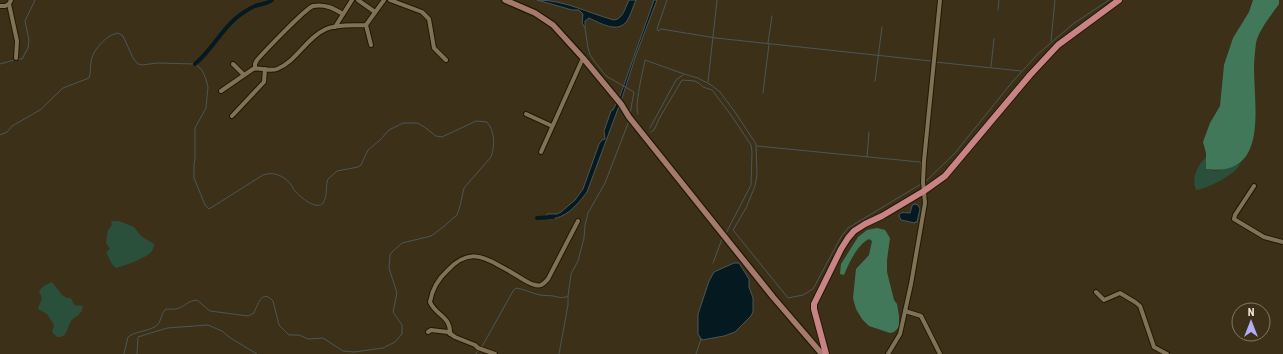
<svg xmlns="http://www.w3.org/2000/svg" width="1283" height="354" viewBox="0 0 1283 354" font-family="'Roboto Condensed',sans-serif">
	<style>
		.green { fill: #2a503b }
		.forest { fill: #407859 }
		.water { fill: #051921; stroke: #4b5658 }
		.lines { fill: none; stroke-linecap: round; stroke-linejoin: round }
		.stream { stroke: #4b5658; stroke-width: 1 }
		.canal { stroke: #051921; stroke-width: 4 }
		.minor-casing { stroke: #231801; stroke-width: 6 }
		.secondary-casing { stroke: #231801; stroke-width: 8 }
		.primary-casing { stroke: #231801; stroke-width: 8 }
		.minor { stroke: #7f7257; stroke-width: 4 }
		.secondary { stroke: #a47a6e; stroke-width: 5.5 }
		.primary { stroke: #c98286; stroke-width: 6 }
	</style>
	<rect width="100%" height="100%" fill="#3c3118"/>
	<g class="green">
		<path d="M1207 156 1206 169 1217 171 1240 164C1236 174 1207 189 1196 190 1191 177 1198 165 1207 156Z"/>
		<path d="M111 221H119L134 227 141 236 154 244C154 247 153 250 151 252 146 258 124 266 116 268L112 264 106 252 110 249 106 243 108 230 112 225Z"/>
		<path d="M52 282 62 295 67 298H71L74 305 83 306C82 315 76 315 71 321 68 325 67 334 63 336 61 337 59 337 57 337L52 332 54 325 47 314 38 309 42 298 39 291 44 286Z"/>
	</g>
	<g class="forest">
		<path d="M1253 0H1279V4C1272 14 1258 31 1256 43 1255 51 1254 60 1254 68 1254 107 1269 178 1206 169V153L1203 142 1210 123 1220 106 1224 65 1233 38 1249 12Z"/>
		<path d="M877 228 885 230 890 238 887 260V272L894 300 897 304 899 316V327L894 332 890 333 869 326 862 319 856 309 853 298 856 269 869 255 872 241 869 239C857 245 849 263 844 275L840 274 841 264 858 237 867 230Z"/>
	</g>
	<g class="water">
		<path d="M537 0C565 0 588 13 614 20 623 19 625 8 629 0H636C633 6 631 15 627 21 618 34 600 23 589 18L585 21V28L582 23 583 14 579 10H572Z"/>
		<path d="M654 0H657L636 55 622 98 587 192C577 205 566 219 548 219L547 214H557L561 212 575 200 583 189 599 144 602 140 605 139 604 131 611 111 613 110 620 96Z"/>
		<path d="M914 204 918 205 920 209 917 222H915V223L901 220 899 216C900 211 905 213 910 213L912 206Z"/>
		<path d="M734 263H739L749 279V287L753 298V312L751 316 735 332 724 336 702 340 698 334V314L709 281 714 272Z"/>
	</g>
	<g class="lines">
		<g class="stream">
			<path d="M667 0 657 29 658 31 661 29 716 38 931 61"/>
			<path d="M998 10 999 0"/>
			<path d="M585 28 588 48 590 55 595 62 606 76 634 92 630 114"/>
			<path d="M1051 41 1055 0"/>
			<path d="M768 43 772 16"/>
			<path d="M18 59H22L28 48 29 40 25 21 35 0"/>
			<path d="M935 62 1021 71"/>
			<path d="M0 64 14 60"/>
			<path d="M991 67 994 39"/>
			<path d="M875 81 882 27"/>
			<path d="M708 82 717 0"/>
			<path d="M763 93 769 44"/>
			<path d="M638 114C634 106 643 71 645 60L684 74 698 78 711 85 720 92 735 112 756 144 757 175 755 186 746 208 733 230 788 298 803 295 813 289 841 237 848 228 921 184"/>
			<path d="M650 128 676 80 683 75"/>
			<path d="M651 132 654 130 660 117 682 80 695 81 700 84 703 87 712 90 731 115 751 145 752 152 751 185 725 235"/>
			<path d="M0 135 7 132 12 126 40 110 63 88 89 78C91 73 90 68 91 62 92 51 106 35 118 33L123 36 133 58 138 64 142 65 157 63 195 64 202 70 206 79 208 87 206 108 195 128V159L194 164V178L205 205 209 209 263 175C274 171 285 176 292 186 293 188 293 189 295 191 300 197 317 211 323 203 328 196 325 187 328 179L337 171 358 167 361 165 368 150 380 140 389 130 403 123H417L423 126 436 136 442 137 476 121 487 122C495 131 495 146 491 157L464 188 460 206 457 215 442 228 431 236 402 243 392 252 390 255 389 268 397 293 393 312 402 325V334L395 342 383 348 354 352 343 351 323 338 308 339 299 335H289L279 325 273 301C262 288 257 306 254 313L248 316 210 311 197 300C188 301 186 305 179 308 175 310 171 309 166 309 160 314 162 322 156 326 147 332 135 331 128 337L124 354"/>
			<path d="M757 146 920 162 921 163V185"/>
			<path d="M867 157 869 132"/>
			<path d="M924 183 955 153 1013 81 1039 53 1073 24 1109 0"/>
			<path d="M713 263 722 239"/>
			<path d="M481 348 484 343 513 291 516 288C524 289 531 293 540 295 544 296 548 295 553 296 559 297 562 299 568 296L571 274 578 261 584 238 585 225 588 213 605 183 629 121"/>
			<path d="M137 354 138 337 167 328 208 325 222 331 229 337 257 354"/>
			<path d="M476 354 478 350"/>
			<path d="M559 354 568 305V297"/>
			<path d="M696 354 701 339"/>
		</g>
		<g class="canal">
			<path d="M195 64C211 51 220 32 236 18 241 14 248 9 255 6 261 4 267 4 272 0"/>
			<path d="M537 218 553 217"/>
		</g>
		<g class="minor-casing">
			<g id="minor">
				<path d="M11 0 9 4 17 41 16 58"/>
				<path d="M358 0 375 12"/>
				<path d="M390 0 422 12 429 19 434 48 446 60"/>
				<path d="M0 6H5L9 4"/>
				<path d="M335 27 352 0"/>
				<path d="M371 45 366 25 384 0"/>
				<path d="M233 64 243 74"/>
				<path d="M255 68V64L257 60C265 51 306 8 313 6 325 4 333 8 343 14"/>
				<path d="M221 91 253 69C261 67 269 72 277 69 297 61 306 38 326 29 338 24 353 26 366 25"/>
				<path d="M526 114 552 126"/>
				<path d="M232 116 264 82 265 69"/>
				<path d="M541 152 583 58"/>
				<path d="M1254 186 1235 215 1234 219 1264 237 1283 242"/>
				<path d="M1096 292 1104 300 1120 293 1135 302 1140 306 1154 347 1167 354"/>
				<path d="M905 311 921 316 940 354"/>
				<path d="M428 332 431 330 448 332 455 337 475 345 478 348 495 354"/>
				<path d="M450 334C451 316 436 316 430 302 432 290 439 278 448 270 466 251 479 254 500 266 508 270 516 275 524 280 529 283 536 287 541 285 544 284 546 281 548 279L578 221"/>
				<path d="M888 354 900 334 911 284 925 203 923 182 924 161 940 0"/>
			</g>
		</g>
		<g class="secondary-casing">
			<path id="secondary" d="M505 0 535 13 553 25 583 58 621 104 629 117 773 297 822 354"/>
		</g>
		<g class="primary-casing">
			<path id="primary" d="M826 354 814 309V304L841 249 848 238 854 231 865 224 882 216 924 191 945 176 1030 75 1058 45 1119 0"/>
		</g>
		<use href="#minor" class="minor"/>
		<use href="#secondary" class="secondary"/>
		<use href="#primary" class="primary"/>
	</g>
	<g transform="translate(1251 322)"><circle r="19" fill="#3c3118" stroke="#837964"/>
	<path d="M0-3L7 15L0 10L-7 15Z" fill="#b5acf8"/>
	<text y="-6" font-size="11" font-weight="bold" text-anchor="middle" fill="#ede6d7">N</text>
	</g>
</svg>
